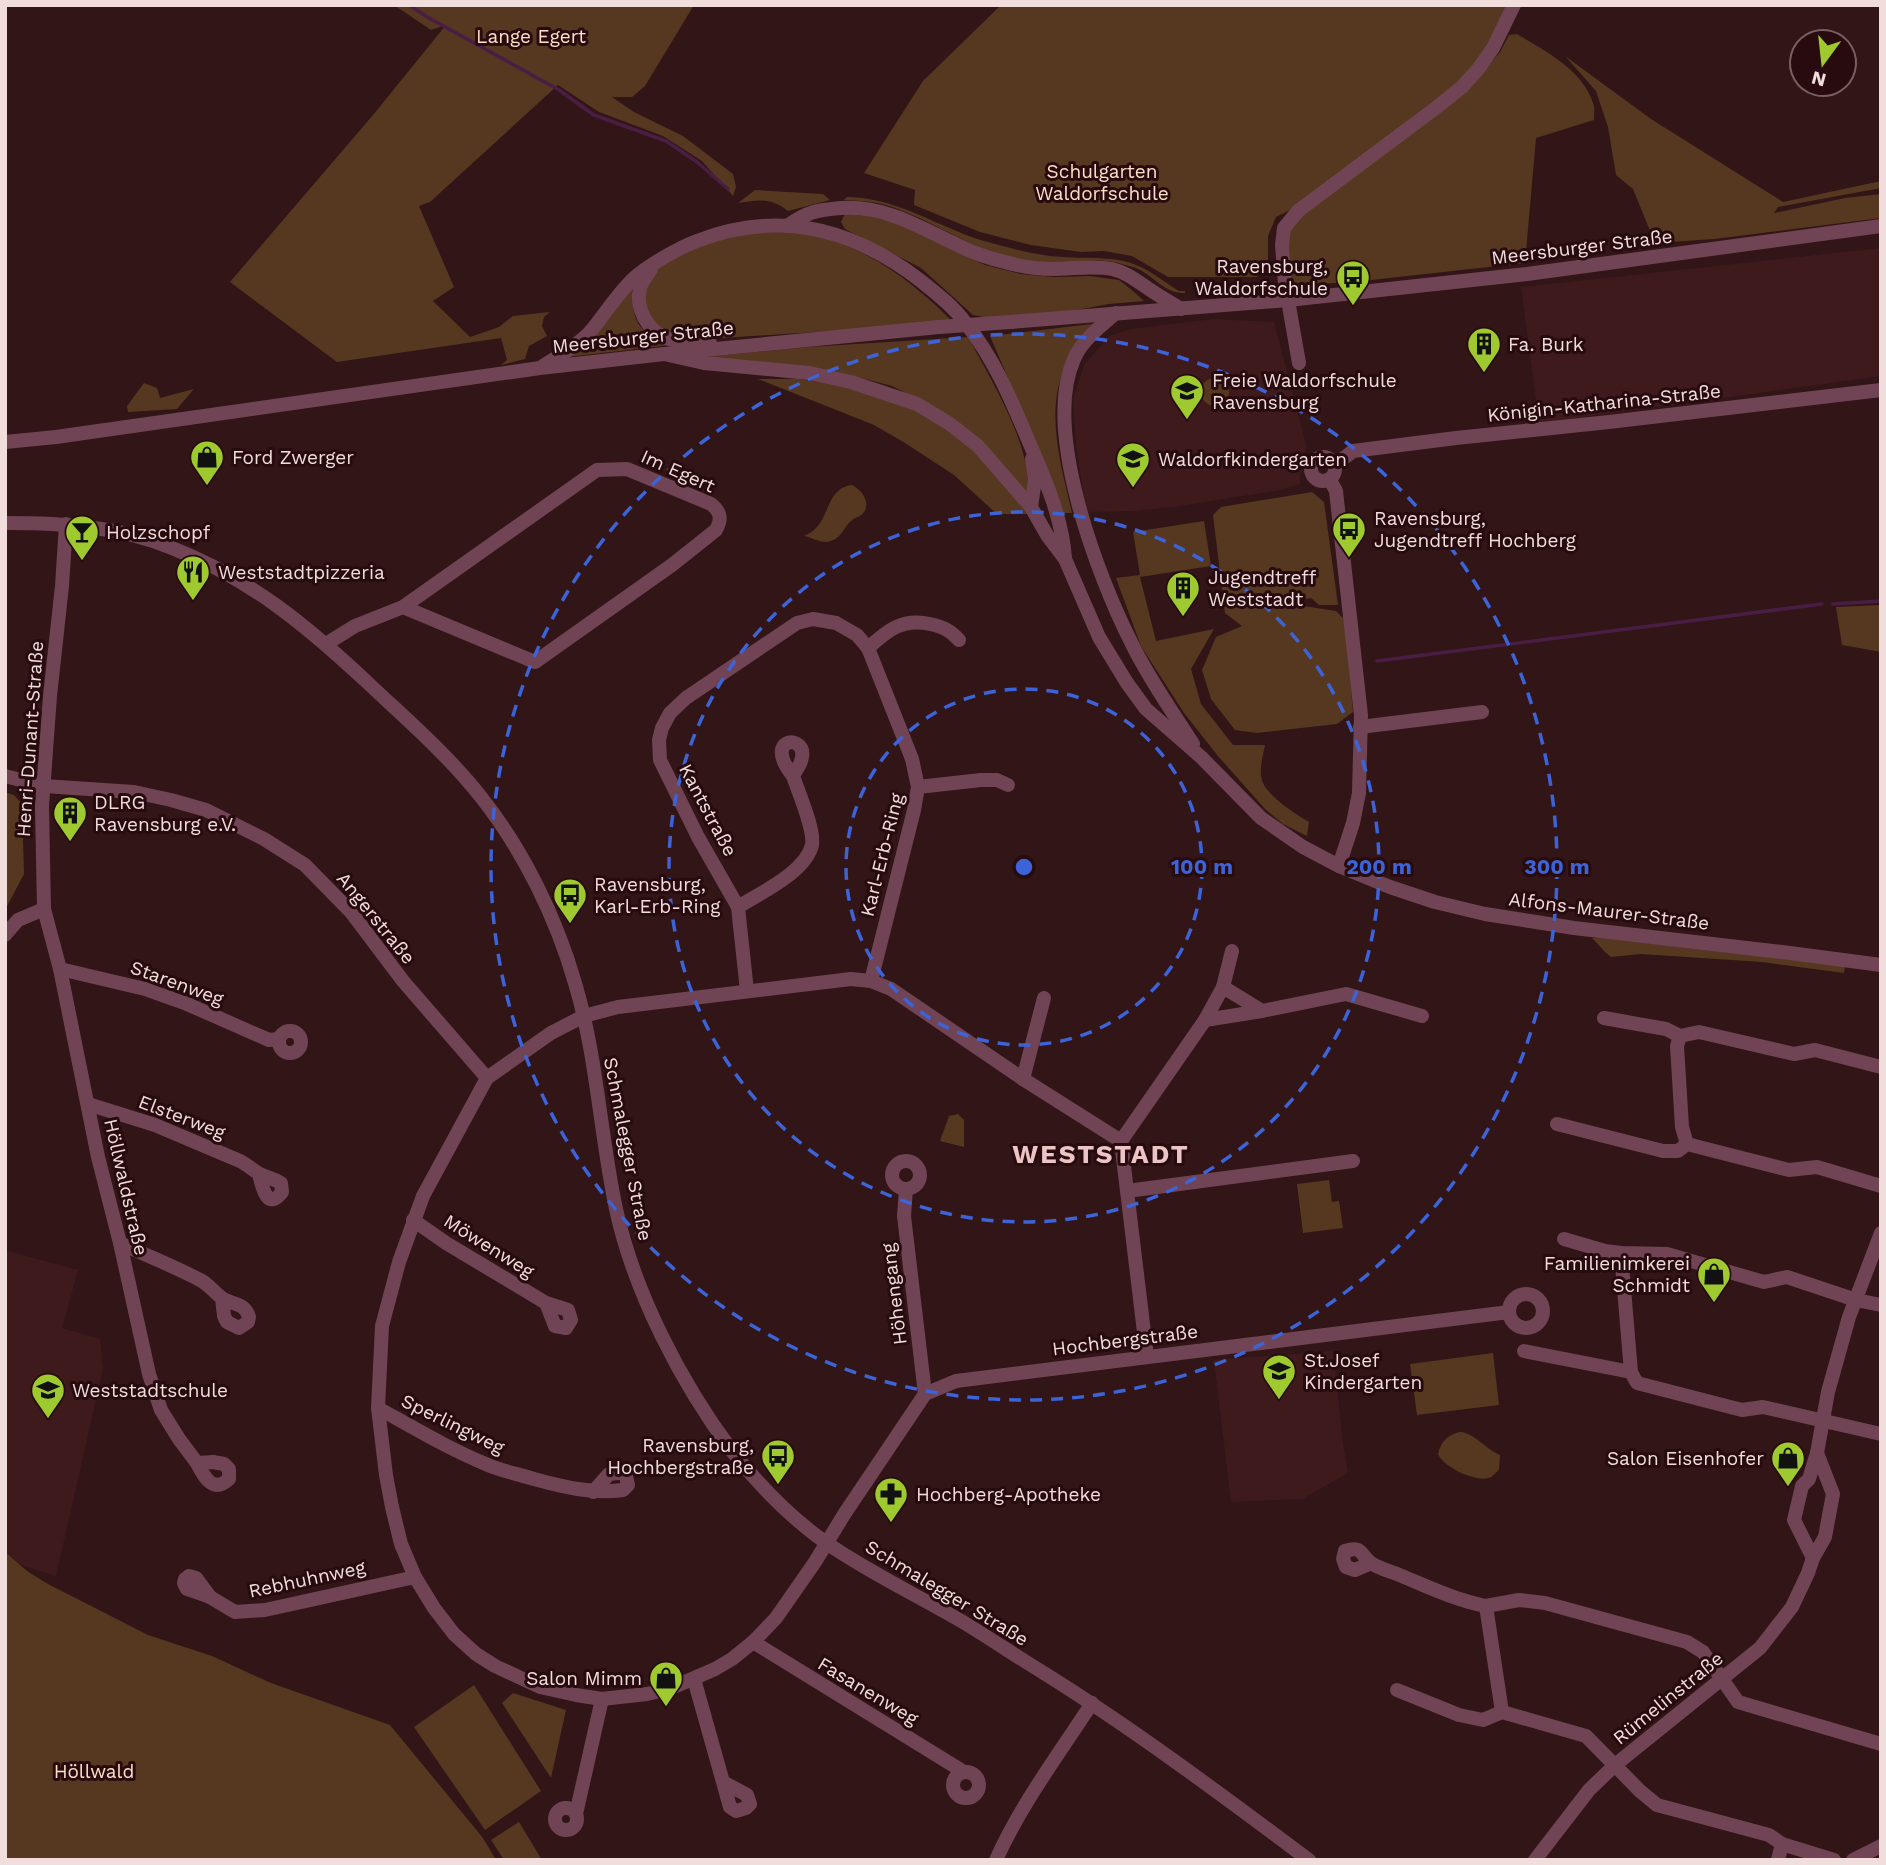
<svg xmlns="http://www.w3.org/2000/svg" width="1886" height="1865" viewBox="0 0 1886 1865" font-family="'Work Sans',sans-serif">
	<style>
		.built { fill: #3e1a1d }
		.green { fill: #563820 }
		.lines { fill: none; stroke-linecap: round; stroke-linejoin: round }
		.stream { stroke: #4a1e44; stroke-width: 3.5 }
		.minor { stroke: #704455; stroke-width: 14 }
		.minor-bridge { stroke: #704455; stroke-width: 14 }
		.ring { fill: none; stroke: #3d63d9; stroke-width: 3.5; stroke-dasharray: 12 9 }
		.labels { text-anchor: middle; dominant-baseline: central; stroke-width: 6; stroke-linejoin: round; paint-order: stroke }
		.park-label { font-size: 19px; fill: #fddec6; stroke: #270b0e }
		.street-label { font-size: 19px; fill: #f2dddd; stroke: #270b0e }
		.poi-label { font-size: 19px; fill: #f2dddd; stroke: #270b0e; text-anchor: start }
		.district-label { font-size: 26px; font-weight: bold; letter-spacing: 2px; fill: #edc4c5; stroke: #270b0e }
		.centre { fill: #3d63d9; stroke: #270b0e; stroke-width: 3.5 }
		.ring-label { font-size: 21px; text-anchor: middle; font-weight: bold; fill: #3d63d9; stroke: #270b0e; stroke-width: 6; stroke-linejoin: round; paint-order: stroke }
	</style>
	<rect width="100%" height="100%" fill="#311517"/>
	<g class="built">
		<path d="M1881 248V376L1539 423 1521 287Z"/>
		<path d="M1213 319 1274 322 1307 448 1300 463V484L1281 490 1180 506 1136 511 1086 512 1076 444 1073 399 1084 365 1109 336 1131 329Z"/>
		<path d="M8 1251 78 1270 62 1328 100 1339 103 1369 56 1576 5 1560V1253Z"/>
		<path d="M1333 1351 1343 1443 1348 1473 1302 1499 1231 1502 1214 1360Z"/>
	</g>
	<g class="green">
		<path d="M394 5H694L645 86 632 97H612L634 112 683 136 733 174 736 187 733 196 702 161 663 136 599 112 558 85 430 202 419 206 454 287 433 301 470 337 499 327 513 316 550 312 544 317 542 326 547 336 529 346 525 359 501 365 507 360 501 338 337 362 230 282 373 115 446 25 431 30Z"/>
		<path d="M1001 5H1510L1502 23 1465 77 1294 208 1276 217 1268 236V268H1260L1257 277H1168L1132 256 1104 251 1081 252 1031 245 980 232 914 205 915 190 864 173 923 81Z"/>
		<path d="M1517 34C1545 51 1583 70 1593 103 1595 108 1594 115 1594 120L1536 138 1525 263 1362 281 1293 286 1288 239 1291 224 1471 87 1500 52 1509 35Z"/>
		<path d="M1565 56 1651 119 1783 202 1881 181V188L1778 207 1774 213 1845 198 1881 194V218L1714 239 1655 243 1633 189 1616 175 1608 127 1596 91Z"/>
		<path d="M755 190 823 194 830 200 788 211C770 197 760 200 738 203Z"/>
		<path d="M847 197C899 198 937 227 984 241 1010 248 1037 256 1063 257 1089 259 1118 255 1143 268 1155 274 1167 284 1179 291H1185V293C1165 294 1155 277 1138 269 1132 266 1124 265 1118 263 1101 259 1086 261 1069 262 1048 263 1026 262 1005 256 965 245 931 220 892 207 876 201 860 201 844 200Z"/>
		<path d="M845 214 868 216 897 223 985 265 1021 274 1054 277 1090 276 1119 280 1133 291 1144 301 1109 304 1010 322 973 315 921 268 845 229 841 222Z"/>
		<path d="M762 230C779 232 799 232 816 236 871 249 915 284 954 323L707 339 674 334 661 328 651 319 645 307V295L648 282 654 271 686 248Z"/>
		<path d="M633 285C630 320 638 333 671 345L567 357Z"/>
		<path d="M1100 323C1090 335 1075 348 1068 361 1043 407 1061 465 1072 513H1060L1036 443 990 336Z"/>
		<path d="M968 337C991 380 1032 445 1028 494L934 407 892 386 850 375 804 367 704 357 808 347Z"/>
		<circle cx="1215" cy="392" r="14"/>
		<path d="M758 379H799L851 387 894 400 928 416 967 443 1028 514H997L954 475 905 443 874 425Z"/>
		<path d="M144 383 157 388 160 398 194 389 177 409 128 412 127 406Z"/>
		<path d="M852 485C861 489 871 502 864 512 861 517 855 517 851 521 842 529 842 540 826 542 819 542 810 537 804 536 807 534 811 533 814 530 830 516 827 488 852 485Z"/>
		<path d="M1312 492 1324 502 1338 605H1319L1311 598 1299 600 1304 606 1336 611 1345 620 1353 712 1337 724 1257 733 1235 730 1211 699 1202 670 1216 637 1242 626 1225 613 1213 515 1221 507Z"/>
		<path d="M1204 521 1211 566 1140 577 1156 641 1214 629 1191 669 1201 704 1233 745H1265C1263 756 1258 772 1263 783 1270 798 1296 814 1309 822L1307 836 1283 824 1266 810 1218 756 1184 713 1141 646 1116 578 1140 575 1133 532Z"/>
		<path d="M1881 605V652L1842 645 1836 607Z"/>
		<path d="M5 792 14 795 22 804 24 874 5 910Z"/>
		<path d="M1592 938H1601L1845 966 1844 973 1762 962 1641 954 1611 957 1605 952Z"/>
		<path d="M958 1114 964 1120V1147L940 1141 949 1116Z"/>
		<path d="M1329 1180 1332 1202 1339 1201 1343 1228 1303 1233 1297 1184Z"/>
		<path d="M1493 1353 1499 1405 1417 1415 1410 1364Z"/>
		<path d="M1460 1432C1475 1433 1485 1449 1500 1455L1499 1469C1498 1471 1493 1476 1491 1477 1478 1484 1443 1467 1438 1454 1441 1442 1447 1435 1460 1432Z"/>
		<path d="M5 1552 27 1571 48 1584 148 1635 212 1656 271 1683 390 1725 483 1838 496 1860H5Z"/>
		<path d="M474 1685 541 1791 485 1830 414 1727Z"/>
		<path d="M513 1693 566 1710 551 1778 502 1703Z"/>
		<path d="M519 1822 542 1860H504L491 1840Z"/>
	</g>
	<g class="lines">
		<g class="stream">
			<path d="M409 5 429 18 559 90 594 115 666 141 697 162 728 189"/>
			<path d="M1833 604 1881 601"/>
			<path d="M1377 661 1822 604"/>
		</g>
		<g class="minor">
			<path d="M787 226C807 212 816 210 841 208 902 204 945 248 1001 261 1018 266 1036 269 1053 269 1073 269 1093 265 1112 269 1126 272 1137 281 1149 289 1159 296 1170 302 1181 309"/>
			<path d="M651 269C647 276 642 281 640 288 635 308 647 330 666 338 679 343 696 342 710 343"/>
			<path d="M1116 313C1101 326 1082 340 1074 359 1042 431 1098 577 1132 644 1149 679 1172 711 1193 744"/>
			<path d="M1010 322 1288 300 1527 274 1881 226"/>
			<path d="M664 354 704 363 809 373 851 382 917 404 950 424 978 446 1031 507 1047 535 1065 559 1099 637 1127 683 1146 709 1201 757 1261 818 1303 847 1339 866 1390 887 1435 902 1485 914 1574 928 1790 953 1881 965"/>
			<path d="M1299 363 1285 283 1282 245 1284 228 1298 211 1437 107 1462 87 1479 68 1493 48 1514 5"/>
			<path d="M543 366C559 356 577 346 590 332 605 314 617 294 634 278 649 265 678 248 697 241 779 209 854 229 921 281 936 293 953 306 964 321 994 358 1011 399 1029 442 1045 479 1062 517 1065 558"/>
			<path d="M5 442 56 437 540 368 664 354 939 327"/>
			<circle cx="1323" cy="469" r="12"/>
			<path d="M1335 465 1353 451 1456 438 1609 422 1881 390"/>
			<path d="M1330 480 1336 491 1361 715 1359 793 1353 823 1339 866"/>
			<path d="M1031 507 1035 480 1032 459"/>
			<path d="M5 523C62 523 119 526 172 548 251 579 307 626 368 683 407 720 448 755 481 797 523 850 556 917 575 983 597 1056 600 1134 616 1209 634 1292 681 1383 732 1451 758 1484 790 1517 825 1542 868 1572 917 1595 963 1622 991 1639 1019 1658 1047 1675 1138 1732 1223 1796 1309 1860"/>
			<path d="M66 524 62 586 50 696 42 806 44 909 60 969 98 1157 120 1243 149 1374 161 1410 179 1439 197 1463"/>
			<path d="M326 644 355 626 403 607 535 662 672 565 716 530C722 519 721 512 711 504L627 469 597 470 403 607"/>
			<path d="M868 648C888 630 902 618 930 624 943 627 950 630 959 640"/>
			<path d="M1360 727 1482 712"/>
			<path d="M5 776 44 786 134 792 171 800 206 810 264 839 305 865 351 912 403 981 487 1078"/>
			<path d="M918 787 981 780H997L1008 785"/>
			<path d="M738 907C760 893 805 873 812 845 815 830 798 791 793 776 795 771 800 766 801 761 811 733 760 735 793 776"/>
			<path d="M5 935 18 920 44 909"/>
			<path d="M60 969 145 989 187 1004 269 1040 279 1039"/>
			<path d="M1223 987 1262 1011"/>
			<path d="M747 991 738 907 698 837 660 760 659 740 662 728 670 713 686 698 797 623 813 619 836 623 857 635 868 648 912 759 918 787 914 810 871 981"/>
			<path d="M1604 1018 1666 1029 1680 1036 1699 1032 1794 1054 1815 1050 1881 1067"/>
			<path d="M1205 1020 1262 1011 1346 994 1422 1016"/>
			<circle cx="290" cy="1042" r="11"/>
			<path d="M1680 1036 1677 1046 1682 1127 1687 1144"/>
			<path d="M1023 1079 1044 998"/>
			<path d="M88 1104 155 1125 240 1161C248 1165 255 1172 262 1175 269 1178 274 1179 281 1183L282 1192C267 1212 262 1186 259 1174"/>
			<path d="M1557 1124 1663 1151H1678L1687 1144 1789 1170 1817 1167 1881 1186"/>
			<path d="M1121 1141 1205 1020 1223 987 1232 951"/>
			<circle cx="906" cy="1175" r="14"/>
			<path d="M906 1189 904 1216 925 1394"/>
			<path d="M1127 1191 1353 1161"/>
			<path d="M413 1220 446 1243 546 1303 568 1310 571 1320 566 1328 555 1326 546 1303"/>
			<path d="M1564 1239 1605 1251 1621 1253 1667 1254 1764 1282 1787 1277 1856 1300 1881 1305"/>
			<path d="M120 1243C147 1256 176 1267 202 1281 210 1286 216 1294 223 1299 234 1305 245 1303 249 1317L248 1322 239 1328 227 1322 224 1316 222 1298"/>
			<path d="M1621 1253 1631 1372"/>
			<circle cx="1526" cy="1311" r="17"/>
			<path d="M1524 1351 1631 1372 1637 1383 1742 1410 1763 1407 1881 1434"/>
			<path d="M1147 1357 1121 1141 1023 1079 891 989 871 981 851 979 618 1007 584 1016 551 1033 487 1078 423 1196 399 1262 382 1326 378 1408 386 1475 392 1507 401 1544 415 1577 434 1608 454 1634 476 1654 495 1666 540 1687 576 1695 602 1699 647 1694 669 1689 715 1669 732 1659 753 1642 776 1618 815 1562 845 1513 925 1394 956 1381 1509 1312"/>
			<path d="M378 1408C414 1428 449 1449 488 1465 502 1471 518 1474 534 1479 563 1487 592 1494 623 1490L628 1485 625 1472 609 1474 593 1492"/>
			<path d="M213 1462 224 1464 229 1469V1479C213 1494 204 1477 197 1463Z"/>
			<path d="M1813 1558 1794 1520 1802 1486 1809 1479 1817 1453 1828 1392 1849 1317 1881 1233"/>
			<path d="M1371 1563 1355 1570 1346 1567 1343 1559 1345 1551C1363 1545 1360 1555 1371 1563 1378 1568 1389 1571 1397 1574 1426 1586 1455 1600 1486 1606"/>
			<path d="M189 1576 196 1578 210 1597 187 1589 184 1583 185 1579Z"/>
			<path d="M210 1597 235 1612 265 1610 415 1577"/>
			<path d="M753 1642 964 1772"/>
			<path d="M694 1679 730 1807 736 1811 746 1808 750 1804 747 1795 723 1782"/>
			<path d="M1397 1690 1459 1715 1483 1720 1502 1712"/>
			<circle cx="966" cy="1785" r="13"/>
			<circle cx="566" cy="1819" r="11"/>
			<path d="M576 1814 602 1699"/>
			<path d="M1782 1844 1834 1860"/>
			<path d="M996 1860C1021 1804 1059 1754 1092 1703"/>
			<path d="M1535 1860 1589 1790 1615 1765 1760 1648 1792 1607 1808 1573 1813 1558 1825 1537 1833 1494 1817 1453"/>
			<path d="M1778 1860 1782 1844 1769 1835 1657 1805 1640 1791 1586 1736 1502 1712 1486 1606 1519 1600 1545 1603 1687 1642 1703 1652 1738 1702 1881 1744"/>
			<path d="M1853 1860 1881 1846"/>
		</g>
		<path class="minor-bridge" d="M939 327 1010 322"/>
	</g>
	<g class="ring">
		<circle cx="1024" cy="867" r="178"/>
		<circle cx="1024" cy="867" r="355"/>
		<circle cx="1024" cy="867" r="533"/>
	</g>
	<defs>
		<g id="bus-pin" transform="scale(1.75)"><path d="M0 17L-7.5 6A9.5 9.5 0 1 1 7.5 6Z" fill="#9eca2f" stroke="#270b0e"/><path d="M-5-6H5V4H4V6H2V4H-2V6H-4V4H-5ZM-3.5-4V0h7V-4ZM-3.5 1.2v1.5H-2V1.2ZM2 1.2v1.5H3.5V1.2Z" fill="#111"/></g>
		<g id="building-pin" transform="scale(1.75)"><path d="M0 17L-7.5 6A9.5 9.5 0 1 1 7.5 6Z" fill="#9eca2f" stroke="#270b0e"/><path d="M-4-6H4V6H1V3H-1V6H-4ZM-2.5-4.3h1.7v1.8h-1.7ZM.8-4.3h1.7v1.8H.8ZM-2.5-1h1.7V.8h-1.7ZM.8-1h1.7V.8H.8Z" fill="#111"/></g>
		<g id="school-pin" transform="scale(1.75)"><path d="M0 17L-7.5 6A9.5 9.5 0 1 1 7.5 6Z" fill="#9eca2f" stroke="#270b0e"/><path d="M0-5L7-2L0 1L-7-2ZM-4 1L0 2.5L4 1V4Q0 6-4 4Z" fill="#111"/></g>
		<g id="shop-pin" transform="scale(1.75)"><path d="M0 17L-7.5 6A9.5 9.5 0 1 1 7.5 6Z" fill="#9eca2f" stroke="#270b0e"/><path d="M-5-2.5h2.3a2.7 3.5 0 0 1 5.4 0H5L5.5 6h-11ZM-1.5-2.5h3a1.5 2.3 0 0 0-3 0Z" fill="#111"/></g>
		<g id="bar-pin" transform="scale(1.75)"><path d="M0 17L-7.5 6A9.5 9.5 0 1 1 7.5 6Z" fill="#9eca2f" stroke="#270b0e"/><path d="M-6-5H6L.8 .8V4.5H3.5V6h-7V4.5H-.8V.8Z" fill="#111"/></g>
		<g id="restaurant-pin" transform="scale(1.75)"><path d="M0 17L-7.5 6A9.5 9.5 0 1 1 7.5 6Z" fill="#9eca2f" stroke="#270b0e"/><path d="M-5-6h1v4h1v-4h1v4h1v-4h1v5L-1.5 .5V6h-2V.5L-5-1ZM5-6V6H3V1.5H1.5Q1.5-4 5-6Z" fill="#111"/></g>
		<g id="pharmacy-pin" transform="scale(1.75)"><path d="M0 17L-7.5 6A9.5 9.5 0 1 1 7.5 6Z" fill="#9eca2f" stroke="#270b0e"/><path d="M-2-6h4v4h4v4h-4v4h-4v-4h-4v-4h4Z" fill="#111"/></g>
	</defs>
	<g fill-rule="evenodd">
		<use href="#bus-pin" x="1353" y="277"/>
		<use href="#building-pin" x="1484" y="344"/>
		<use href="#school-pin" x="1187" y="391"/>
		<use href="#shop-pin" x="207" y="457"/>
		<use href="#school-pin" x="1133" y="459"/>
		<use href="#bus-pin" x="1349" y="529"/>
		<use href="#bar-pin" x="82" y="532"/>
		<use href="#restaurant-pin" x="193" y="572"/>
		<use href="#building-pin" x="1183" y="588"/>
		<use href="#building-pin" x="70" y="813"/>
		<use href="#bus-pin" x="570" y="895"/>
		<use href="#shop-pin" x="1714" y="1274"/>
		<use href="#school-pin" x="1279" y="1371"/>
		<use href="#school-pin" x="48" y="1390"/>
		<use href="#bus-pin" x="778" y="1456"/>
		<use href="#shop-pin" x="1788" y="1458"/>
		<use href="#pharmacy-pin" x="891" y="1494"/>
		<use href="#shop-pin" x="666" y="1678"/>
	</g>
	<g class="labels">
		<g class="park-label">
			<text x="531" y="36">Lange Egert</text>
			<text x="1102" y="171">Schulgarten<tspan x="1102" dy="22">Waldorfschule</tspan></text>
			<text x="94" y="1771">Höllwald</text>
		</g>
		<g class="street-label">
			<text transform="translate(1582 247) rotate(-7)">Meersburger Straße</text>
			<text transform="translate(643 337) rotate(-6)">Meersburger Straße</text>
			<text transform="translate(1604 403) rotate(-6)">Königin-Katharina-Straße</text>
			<text transform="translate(678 471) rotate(24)">Im Egert</text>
			<text transform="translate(30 739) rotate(-86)">Henri-Dunant-Straße</text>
			<text transform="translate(708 810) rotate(62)">Kantstraße</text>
			<text transform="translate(882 855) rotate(-76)">Karl-Erb-Ring</text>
			<text transform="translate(1609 911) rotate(7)">Alfons-Maurer-Straße</text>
			<text transform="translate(376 918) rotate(51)">Angerstraße</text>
			<text transform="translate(177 983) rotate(20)">Starenweg</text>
			<text transform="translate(182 1117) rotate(21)">Elsterweg</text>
			<text transform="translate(628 1149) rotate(79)">Schmalegger Straße</text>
			<text transform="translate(126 1187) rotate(77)">Höllwaldstraße</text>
			<text transform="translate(489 1246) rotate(32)">Möwenweg</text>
			<text transform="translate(894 1294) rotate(-97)">Höhengang</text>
			<text transform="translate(1125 1340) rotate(-7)">Hochbergstraße</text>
			<text transform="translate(453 1424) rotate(26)">Sperlingweg</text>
			<text transform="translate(307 1579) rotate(-12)">Rebhuhnweg</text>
			<text transform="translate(947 1593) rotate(31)">Schmalegger Straße</text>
			<text transform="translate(868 1691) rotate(31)">Fasanenweg</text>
			<text transform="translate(1668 1698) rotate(-39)">Rümelinstraße</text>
		</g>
		<g class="poi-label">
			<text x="1328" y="266" text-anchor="end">Ravensburg,<tspan x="1328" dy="22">Waldorfschule</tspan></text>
			<text x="1508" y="344">Fa. Burk</text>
			<text x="1212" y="380">Freie Waldorfschule<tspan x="1212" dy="22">Ravensburg</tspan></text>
			<text x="232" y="457">Ford Zwerger</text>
			<text x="1158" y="459">Waldorfkindergarten</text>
			<text x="1374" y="518">Ravensburg,<tspan x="1374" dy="22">Jugendtreff Hochberg</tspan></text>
			<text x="106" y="532">Holzschopf</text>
			<text x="218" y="572">Weststadtpizzeria</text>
			<text x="1208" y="577">Jugendtreff<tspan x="1208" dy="22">Weststadt</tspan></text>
			<text x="94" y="802">DLRG<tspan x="94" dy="22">Ravensburg e.V.</tspan></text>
			<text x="594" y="884">Ravensburg,<tspan x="594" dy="22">Karl-Erb-Ring</tspan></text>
			<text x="1690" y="1263" text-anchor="end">Familienimkerei<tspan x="1690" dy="22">Schmidt</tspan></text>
			<text x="1304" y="1360">St.Josef<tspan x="1304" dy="22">Kindergarten</tspan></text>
			<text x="72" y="1390">Weststadtschule</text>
			<text x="754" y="1445" text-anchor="end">Ravensburg,<tspan x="754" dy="22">Hochbergstraße</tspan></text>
			<text x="1764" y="1458" text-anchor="end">Salon Eisenhofer</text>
			<text x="916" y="1494">Hochberg-Apotheke</text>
			<text x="642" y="1678" text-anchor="end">Salon Mimm</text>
		</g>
		<g class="district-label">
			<text x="1101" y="1154">WESTSTADT</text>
		</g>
	</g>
	<circle cx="1024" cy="867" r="10" class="centre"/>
	<g class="ring-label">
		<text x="1202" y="874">100 m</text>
		<text x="1379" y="874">200 m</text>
		<text x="1557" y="874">300 m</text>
	</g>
	<rect width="1886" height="1865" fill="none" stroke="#f2dddd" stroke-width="14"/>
	<g transform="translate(1823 63) rotate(195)"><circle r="33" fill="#270b0e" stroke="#785f61" stroke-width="2"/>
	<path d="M0-5L12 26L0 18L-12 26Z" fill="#9eca2f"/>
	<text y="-10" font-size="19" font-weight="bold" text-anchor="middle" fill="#f2dddd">N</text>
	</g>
</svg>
